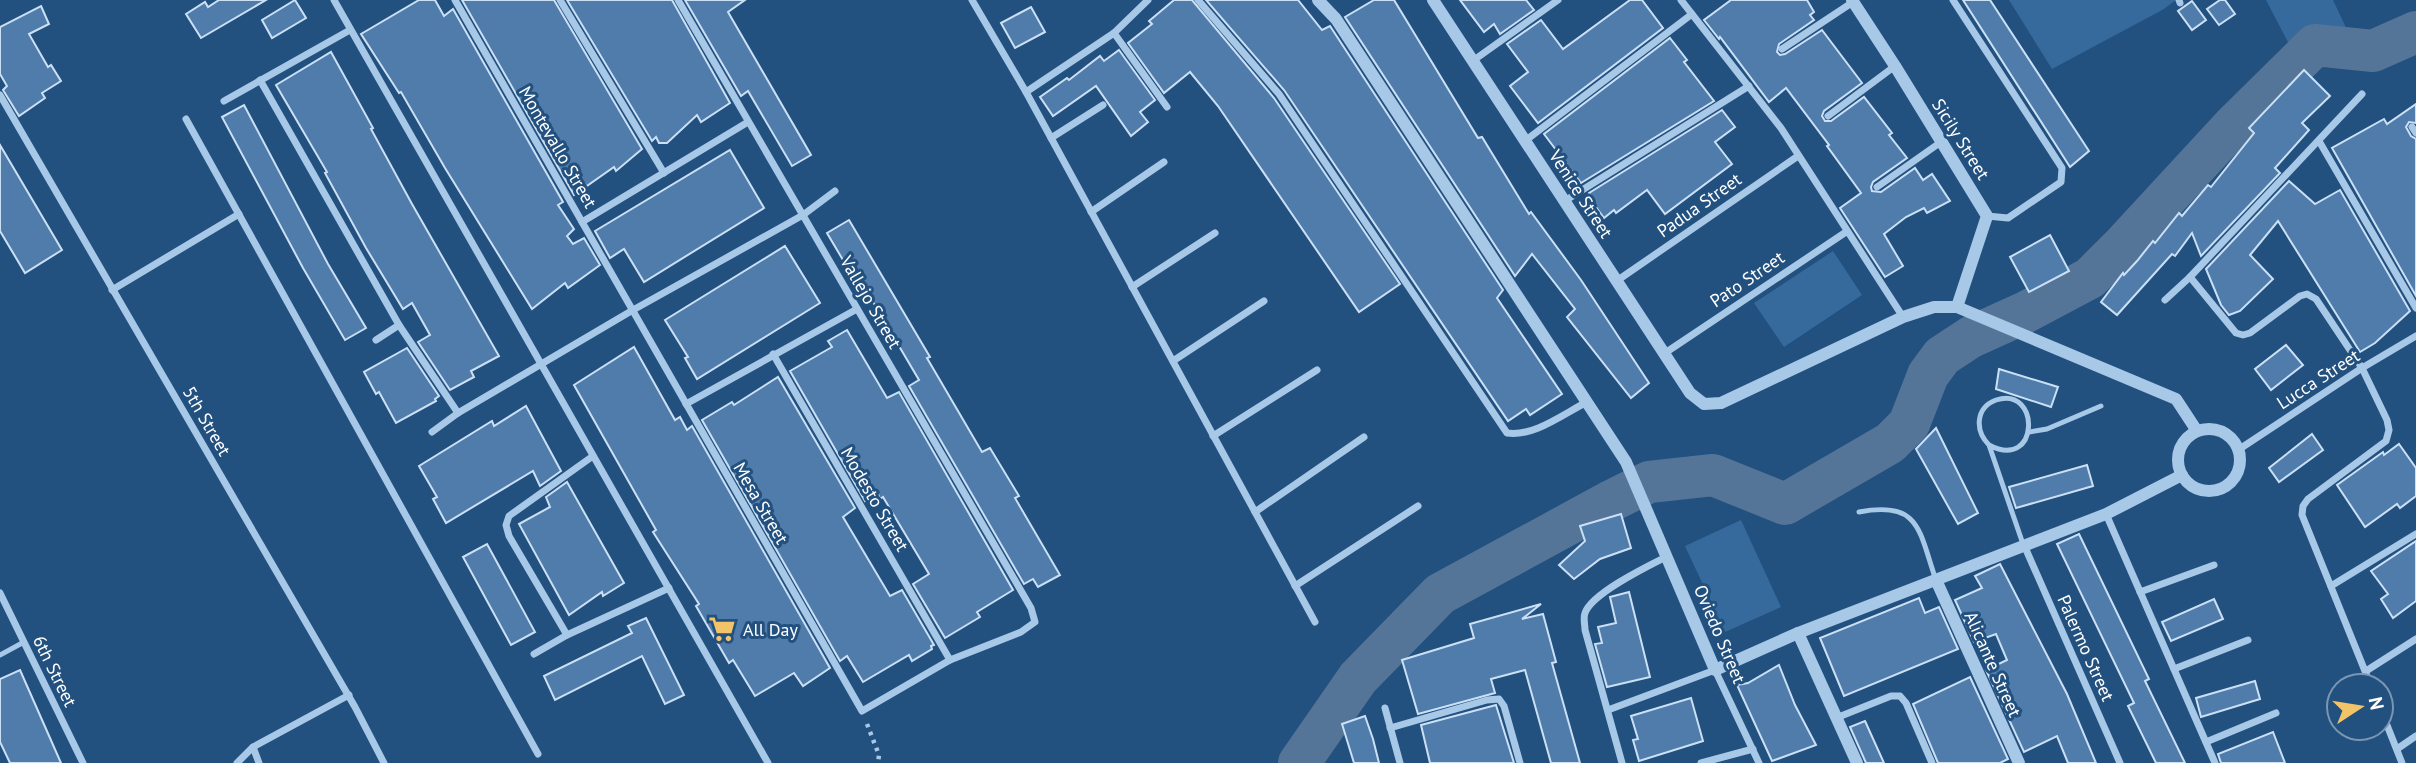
<svg xmlns="http://www.w3.org/2000/svg" width="2416" height="763" viewBox="0 0 2416 763" font-family="'PT Sans',sans-serif">
	<style>
		.green { fill: #366a9d }
		.lines { fill: none; stroke-linecap: round; stroke-linejoin: round }
		.river { stroke: #547598; stroke-width: 42 }
		.building { fill: #4f7caa; stroke: #cbe0f5; stroke-width: 2 }
		.path { stroke: #a7c8e7; stroke-width: 4.5; stroke-dasharray: 3.5 5; stroke-linecap: butt }
		.service { stroke: #a7c8e7; stroke-width: 5 }
		.minor { stroke: #a7c8e7; stroke-width: 7 }
		.tertiary { stroke: #a7c8e7; stroke-width: 12 }
		.labels { text-anchor: middle; dominant-baseline: central; stroke-width: 6; stroke-linejoin: round; paint-order: stroke }
		.street-label { font-size: 18px; fill: #fff; stroke: #22507f }
		.poi-label { font-size: 18px; fill: #fff; stroke: #22507f; text-anchor: start }
	</style>
	<rect width="100%" height="100%" fill="#22507f"/>
	<g class="green">
		<path d="M2009 0H2176L2164 9 2052 69Z"/>
		<path d="M2266 0H2333L2348 32 2292 50Z"/>
		<path d="M1833 251 1862 295 1784 347 1754 303Z"/>
		<path d="M1741 520 1781 607 1725 632 1685 546Z"/>
	</g>
	<g class="lines">
		<path class="river" d="M1299 763 1358 678 1440 594 1611 501 1649 482 1713 475 1785 504 1890 443 1909 424 1928 375 1942 356 1971 337 2024 313 2090 278 2124 244 2233 126 2315 45 2373 51 2416 32"/>
	</g>
	<g class="building">
		<path d="M219 0H266L201 38 186 14 205 2 208 7Z"/>
		<path d="M295 0 306 18 272 38 262 20Z"/>
		<path d="M419 0H435L444 16 453 9 563 202 558 205 574 229 567 236 573 244 584 238 600 265 568 288 565 283 532 309 445 168 401 92 399 93 361 34Z"/>
		<path d="M462 0H554L642 149 616 171 614 167 574 195Z"/>
		<path d="M567 0H672L730 103 701 122 697 115 667 143H659L656 137 652 141Z"/>
		<path d="M685 0H745L728 12 811 155 792 166 748 91 741 96Z"/>
		<path d="M1174 0H1192L1274 98 1400 284 1359 312 1218 106 1190 72 1164 93 1128 43 1152 24 1149 21Z"/>
		<path d="M1206 0H1298L1322 30 1330 26 1503 290 1497 298 1562 394 1530 415 1526 409 1508 421 1284 90Z"/>
		<path d="M1374 0H1394L1478 138 1482 137 1529 214 1531 212 1581 280 1649 383 1631 398 1567 317 1575 309 1532 254 1515 276 1345 17Z"/>
		<path d="M1460 0H1526L1534 10 1500 34 1494 24 1484 32Z"/>
		<path d="M1630 0H1642L1663 28 1538 123 1510 86 1528 72 1507 44 1541 20 1563 49Z"/>
		<path d="M1731 0H1807L1814 12 1810 15 1814 20 1779 44 1777 52 1780 55 1785 54 1822 30 1862 83 1824 111 1822 116 1825 121H1831L1864 97 1892 133 1889 135 1907 158 1873 182 1871 187 1872 191 1881 192 1915 168 1923 180 1932 174 1950 201 1927 213 1924 208 1906 217 1884 234 1903 266 1885 277 1840 208 1861 193 1827 146 1829 145 1786 88 1769 102 1720 37 1719 39 1704 20Z"/>
		<path d="M1963 0H1990L2089 151 2070 167Z"/>
		<path d="M2220 0H2225L2235 14 2219 25 2207 9Z"/>
		<path d="M2192 1 2206 20 2192 30 2178 11Z"/>
		<path d="M41 6 49 24 29 34 48 67 51 65 61 81 42 93 45 98 19 116 3 90 7 86 0 74V27Z"/>
		<path d="M1031 7 1045 32 1015 48 1001 23Z"/>
		<path d="M1670 38 1687 60 1684 62 1714 101 1581 183 1544 134Z"/>
		<path d="M1119 50 1155 100 1140 112 1148 122 1131 136 1096 86 1053 116 1040 97 1067 78 1069 80 1100 56 1104 61Z"/>
		<path d="M331 52 373 128 371 129 412 204 499 356 471 371 474 377 450 390 418 342 430 335 412 303 403 309 366 248 325 173 327 172 276 85Z"/>
		<path d="M2304 70 2330 96 2302 123 2309 130 2275 168 2280 173 2201 256 2192 233 2175 256 2172 254 2117 315 2101 302 2123 273 2124 275 2137 261 2153 241 2155 243 2179 213 2182 216 2208 185 2211 187 2254 133 2249 128Z"/>
		<path d="M2416 104V123L2409 122 2406 127 2411 136 2416 139V296L2332 148 2384 119 2387 124Z"/>
		<path d="M244 105 328 264 366 328 345 340 303 268 222 117Z"/>
		<path d="M1722 110 1735 127 1715 142 1732 164 1665 214 1647 190 1616 213 1614 210 1604 218 1590 199 1592 198 1589 193Z"/>
		<path d="M0 145 62 250 25 273 0 231Z"/>
		<path d="M730 150 764 208 644 282 624 249 610 258 595 231Z"/>
		<path d="M2289 181 2315 204 2340 190 2410 311 2375 343 2360 352 2278 221 2250 255 2273 279 2240 311 2229 315 2221 305 2206 269Z"/>
		<path d="M849 220 930 357 927 358 982 452 990 448 1019 496 1015 498 1060 575 1038 587 1033 579 1024 584 909 386 919 380 873 302 869 304 827 233Z"/>
		<path d="M2050 235 2069 271 2029 292 2010 257Z"/>
		<path d="M785 246 820 303 697 379 685 358 688 357 665 320Z"/>
		<path d="M847 330 887 398 899 392 1013 590 977 612 980 617 945 638 913 584 929 574 883 497 880 499 877 492 865 501 790 371 832 347 828 341Z"/>
		<path d="M2286 345 2303 365 2271 390 2255 369Z"/>
		<path d="M634 347 675 420 680 417 687 430 692 426 830 668 803 686 794 673 755 696 733 660 729 663 696 606 699 604 653 532 656 530 574 385Z"/>
		<path d="M407 348 439 396 435 399 436 401 396 423 379 392 376 394 364 372Z"/>
		<path d="M1999 369 2058 387 2051 407 1996 389Z"/>
		<path d="M778 377 855 508 843 517 890 596 902 590 934 645 931 646 932 649 912 661 909 655 863 682 847 656 840 661 702 420 732 402 734 405Z"/>
		<path d="M526 406 561 471 540 486 533 471 446 523 433 499 437 497 419 466 492 421 494 426Z"/>
		<path d="M1936 428 1978 513 1958 524 1916 449Z"/>
		<path d="M2312 434 2323 450 2279 482 2269 468Z"/>
		<path d="M2399 444 2416 468V496L2400 508 2397 504 2365 527 2337 485 2383 452 2384 455Z"/>
		<path d="M2087 465 2093 486 2016 508 2009 487Z"/>
		<path d="M567 482 624 583 603 596 602 592 569 615 519 524 550 507 546 497Z"/>
		<path d="M1621 514 1631 548 1600 559 1574 579 1559 565 1585 541 1580 526Z"/>
		<path d="M2079 534 2149 679 2145 681 2185 763H2156L2128 706 2134 703 2057 544Z"/>
		<path d="M2416 541V601L2393 618 2381 599 2388 594 2371 571Z"/>
		<path d="M487 544 535 632 511 645 463 557Z"/>
		<path d="M2000 564 2067 694 2096 763H2068L2057 736 2024 752 1986 670 2007 660 1996 634 1974 642 1955 600 1982 588 1975 576Z"/>
		<path d="M1629 592 1650 677 1607 687 1595 644 1602 643 1598 627 1616 623 1610 597Z"/>
		<path d="M1919 598 1925 613 1939 607 1958 649 1844 696 1820 638Z"/>
		<path d="M2214 599 2223 619 2171 641 2162 622Z"/>
		<path d="M1541 604 1522 619 1543 614 1556 662 1552 663 1580 763H1551L1525 670 1491 679 1495 693 1418 714 1402 660 1474 638 1470 624Z"/>
		<path d="M646 618 684 695 665 704 642 656 555 700 544 676 632 633 628 626Z"/>
		<path d="M1779 665 1795 705 1816 745 1772 761 1737 685 1748 683Z"/>
		<path d="M20 670 50 738 61 763H10L0 742V679Z"/>
		<path d="M1970 677 2008 759 2000 763H1938L1913 704Z"/>
		<path d="M2255 681 2260 699 2201 717 2196 698Z"/>
		<path d="M1691 698 1703 741 1639 761 1633 740 1638 739 1631 716Z"/>
		<path d="M1496 705 1514 763H1430L1421 725Z"/>
		<path d="M1365 716 1373 739 1379 763H1354L1342 724Z"/>
		<path d="M1865 721 1884 763H1866L1850 727Z"/>
		<path d="M2273 732 2285 763H2221L2218 754Z"/>
	</g>
	<g class="lines">
		<path class="path" d="M867 724 879 755 878 763"/>
		<g class="service">
			<path d="M2029 432 2047 429 2101 406"/>
			<path d="M1989 445C2040 472 2041 385 1996 400 1975 408 1975 431 1989 445L2023 544"/>
			<path d="M1859 512C1921 500 1919 532 1936 580"/>
			<path d="M0 655 24 642"/>
		</g>
		<g class="minor">
			<path d="M334 0 768 763"/>
			<path d="M455 0 862 711 950 660 1021 632 1035 622 1031 608 678 0"/>
			<path d="M560 0 664 173"/>
			<path d="M972 0 1026 92"/>
			<path d="M1148 0 1114 33 1026 92 1315 622"/>
			<path d="M1198 0 1279 94 1507 433C1534 437 1563 414 1587 402"/>
			<path d="M1681 0 1781 128 1903 317"/>
			<path d="M1953 0 2062 168 2061 182 2008 218 1987 216"/>
			<path d="M2179 0 2180 3"/>
			<path d="M1114 33 1167 107"/>
			<path d="M1782 49 1853 2"/>
			<path d="M1474 60 1558 0"/>
			<path d="M260 80 399 325 376 340"/>
			<path d="M0 95 355 707 384 763"/>
			<path d="M224 101 350 30"/>
			<path d="M1828 116 1895 66"/>
			<path d="M186 119 538 754"/>
			<path d="M2412 127 2416 133"/>
			<path d="M1051 138 1103 105"/>
			<path d="M1525 141 1692 14"/>
			<path d="M2319 141 2416 308"/>
			<path d="M1877 187 1941 142"/>
			<path d="M1563 202 1749 86"/>
			<path d="M1091 212 1164 162"/>
			<path d="M582 222 748 122"/>
			<path d="M2190 277 2236 333 2243 335 2250 333 2300 296 2307 294 2316 299 2362 368 2387 420 2389 430 2386 441 2308 499 2303 506 2302 515 2371 686"/>
			<path d="M1618 280 1798 156"/>
			<path d="M1132 287 1215 233"/>
			<path d="M112 290 239 214"/>
			<path d="M2165 300 2190 277 2362 94"/>
			<path d="M399 325 458 413"/>
			<path d="M1665 353 1846 232"/>
			<path d="M773 354 950 660"/>
			<path d="M1173 361 1264 301"/>
			<path d="M686 404 857 309"/>
			<path d="M432 432 458 413 633 310 803 215 835 191"/>
			<path d="M1213 436 1317 370"/>
			<path d="M2238 450 2362 368 2416 336"/>
			<path d="M1255 512 1364 437"/>
			<path d="M2106 514 2215 763"/>
			<path d="M2024 545 2120 763"/>
			<path d="M1295 586 1418 506"/>
			<path d="M2331 586 2416 534"/>
			<path d="M2140 592 2214 565"/>
			<path d="M0 593 83 763"/>
			<path d="M567 635 509 536 506 525 509 516 593 456"/>
			<path d="M534 654 567 635 669 588"/>
			<path d="M2174 669 2248 640"/>
			<path d="M2366 671 2416 639"/>
			<path d="M1385 708 1400 763"/>
			<path d="M1608 710 1715 670 1759 763"/>
			<path d="M2381 710 2402 763"/>
			<path d="M1836 718 1891 696H1900L1906 703 1932 763"/>
			<path d="M1390 728 1487 700 1499 699 1504 706 1520 763"/>
			<path d="M2206 742 2276 713"/>
			<path d="M253 747 259 763"/>
			<path d="M2397 749 2416 736"/>
			<path d="M237 763 253 747 349 695"/>
			<path d="M1622 763 1585 630C1585 625 1583 618 1585 613 1592 593 1648 566 1668 556"/>
			<path d="M1701 763 1753 749"/>
		</g>
		<g class="tertiary">
			<path d="M1318 0 1336 19 1626 462 1715 670 1798 633 2106 514 2182 475"/>
			<path d="M1433 0 1690 393 1704 404 1721 403 1903 317 1934 307H1957L2176 399 2197 431"/>
			<path d="M1852 0 1895 66 1987 216 1957 307"/>
			<circle cx="2209" cy="460" r="31"/>
			<path d="M1936 580 2019 763"/>
			<path d="M1798 633 1857 763"/>
		</g>
	</g>
	<defs>
		<g id="supermarket-bare" transform="scale(2.1)"><path d="M-6-5.5h2.5l.6 2H6L4.5 2H-2.5L-4.4-4H-6ZM-1.5 3.2a1.3 1.3 0 1 0 .1 0ZM3 3.2a1.3 1.3 0 1 0 .1 0Z" fill="#f3c369" stroke="#22507f" stroke-width="2.5" paint-order="stroke"/></g>
	</defs>
	<g fill-rule="evenodd">
		<use href="#supermarket-bare" x="722" y="629"/>
	</g>
	<g class="labels">
		<g class="street-label">
			<text transform="translate(1961 139) rotate(58)">Sicily Street</text>
			<text transform="translate(558 147) rotate(60)">Montevallo Street</text>
			<text transform="translate(1581 194) rotate(57)">Venice Street</text>
			<text transform="translate(1699 205) rotate(-35)">Padua Street</text>
			<text transform="translate(1747 279) rotate(-34)">Pato Street</text>
			<text transform="translate(871 302) rotate(60)">Vallejo Street</text>
			<text transform="translate(2318 379) rotate(-33)">Lucca Street</text>
			<text transform="translate(207 421) rotate(60)">5th Street</text>
			<text transform="translate(875 499) rotate(60)">Modesto Street</text>
			<text transform="translate(761 503) rotate(60)">Mesa Street</text>
			<text transform="translate(1720 634) rotate(67)">Oviedo Street</text>
			<text transform="translate(2086 648) rotate(66)">Palermo Street</text>
			<text transform="translate(1993 664) rotate(66)">Alicante Street</text>
			<text transform="translate(55 671) rotate(64)">6th Street</text>
		</g>
		<g class="poi-label">
			<text x="743" y="629">All Day</text>
		</g>
	</g>
	<g transform="translate(2360 707) rotate(78)"><circle r="33" fill="#22507f" stroke="#7a96b2" stroke-width="2"/>
	<path d="M0-5L12 26L0 18L-12 26Z" fill="#f3c369"/>
	<text y="-10" font-size="19" font-weight="bold" text-anchor="middle" fill="#ffffff">N</text>
	</g>
</svg>
